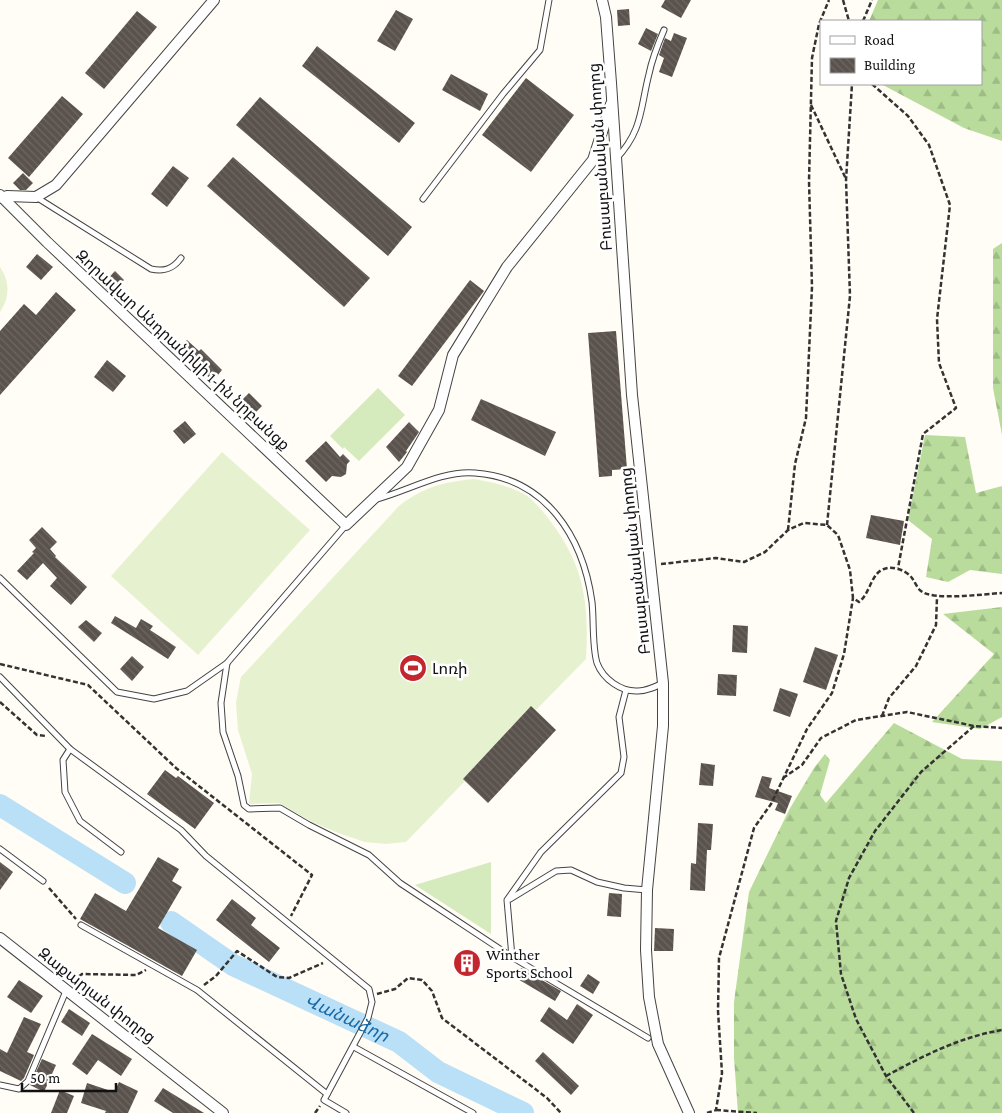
<svg xmlns="http://www.w3.org/2000/svg" width="1002" height="1113" viewBox="0 0 1002 1113" font-family="'Crimson Pro','Noto Sans Armenian',serif">
	<style>
		.grass { fill: #d5ebbd }
		.forest { fill: url(#forest-firs) }
		.pitch { fill: #e6f2cf }
		.lines { fill: none; stroke-linecap: round; stroke-linejoin: round }
		.river { stroke: #b9e0f7; stroke-width: 22 }
		.building { fill: url(#building-back-hatch) }
		.service-casing { stroke: #444; stroke-width: 7 }
		.minor-casing { stroke: #444; stroke-width: 12 }
		.path { stroke: #333; stroke-width: 2.5; stroke-dasharray: 5 2.5; stroke-linecap: butt }
		.service { stroke: #fff; stroke-width: 5 }
		.minor { stroke: #fff; stroke-width: 10 }
		.labels { text-anchor: middle; dominant-baseline: central; stroke-width: 5; stroke-linejoin: round; paint-order: stroke }
		.street-label { font-size: 16px; fill: #111; stroke: #fff }
		.poi-label { font-size: 16px; fill: #111; stroke: #fff; text-anchor: start }
		.water-label { font-size: 18px; font-style: italic; fill: #1768a6; stroke: #fff }
	</style>
	<defs>
		<pattern id="forest-firs" width="22" height="20" patternUnits="userSpaceOnUse" patternTransform="scale(1.25)"><rect width="22" height="20" fill="#b9dc9c"/><path d="M5 1l3.5 6h-7zM16 11l3.5 6h-7z" fill="#9ebc85"/></pattern>
		<pattern id="building-back-hatch" width="6" height="6" patternUnits="userSpaceOnUse" patternTransform="scale(1.25)"><rect width="6" height="6" fill="#5a524d"/><path d="M-1 5l2 2M0 0l6 6M5-1l2 2" fill="none" stroke="#6d6662"/></pattern>
	</defs>
	<rect width="100%" height="100%" fill="#fffdf5"/>
	<g class="grass">
		<path d="M378 388 405 415 359 461 344 447 343 449 330 436Z"/>
		<path d="M491 862V934L415 885Z"/>
	</g>
	<g class="forest">
		<path d="M878 0H1002V141L964 128 881 84H981V21H869Z"/>
		<path d="M1002 243V435L993 388V249Z"/>
		<path d="M925 435 965 437 976 493 1002 486V574L970 570 948 582 926 577 932 539 908 520Z"/>
		<path d="M1002 607V717L980 729 932 722 994 654 943 614Z"/>
		<path d="M894 723 962 759 1002 761V1113H738L734 1058V1002L749 892 789 810 814 768 825 754 830 760 820 795 826 803Z"/>
	</g>
	<g class="pitch">
		<path d="M0 267C10 281 10 298 0 312Z"/>
		<path d="M222 452 310 530 198 655 111 576Z"/>
		<path d="M474 479C491 482 506 485 522 493 534 499 543 512 551 522 585 567 589 605 586 659L536 710 556 730 488 803 465 781 406 842 386 844 365 842 341 834 312 822 279 803 249 804 252 774 238 730 236 702 241 677 399 506C423 487 444 482 474 479Z"/>
	</g>
	<g class="lines">
		<g class="river">
			<path d="M0 805 125 883"/>
			<path id="s1" d="M171 922 233 965 399 1042 438 1072 523 1113"/>
		</g>
	</g>
	<g class="building">
		<path d="M665 0H691L681 18 661 7Z"/>
		<path d="M629 9 630 25 618 26 617 10Z"/>
		<path d="M396 10 413 19 395 51 377 41Z"/>
		<path d="M137 11 157 27 104 89 85 73Z"/>
		<path d="M646 28 658 34 651 51 638 44Z"/>
		<path d="M674 33 687 38 672 77 659 72 664 58 659 55 665 38 671 41Z"/>
		<path d="M317 46 415 123 399 143 302 66Z"/>
		<path d="M451 74 488 94 480 111 442 90Z"/>
		<path d="M526 78 574 115 531 172 482 135Z"/>
		<path d="M62 96 83 114 29 177 8 158Z"/>
		<path d="M260 97 412 227 388 256 236 125Z"/>
		<path d="M233 157 370 278 344 307 207 186Z"/>
		<path d="M173 166 189 178 167 207 151 194Z"/>
		<path d="M23 173 33 183 26 190H20L13 183Z"/>
		<path d="M37 254 53 267 41 280 26 267Z"/>
		<path d="M115 271 124 280 111 293 102 285Z"/>
		<path d="M470 280 484 291 412 386 398 376Z"/>
		<path d="M56 292 76 310 0 395V331L24 304 36 315Z"/>
		<path d="M616 331 627 469 612 470V476L599 477 588 333Z"/>
		<path d="M187 340 199 351 201 349 222 370 213 381 205 374 203 376 177 351Z"/>
		<path d="M107 360 126 376 113 392 94 377Z"/>
		<path d="M249 393 262 406 250 418 237 405Z"/>
		<path d="M481 399 556 432 545 456 471 420Z"/>
		<path d="M185 421 196 434 184 444 173 431Z"/>
		<path d="M409 422 419 432 406 451 407 452 399 462 386 447Z"/>
		<path d="M326 441 340 457 343 454 350 461 347 464 346 474 341 477 332 476 326 482 305 461Z"/>
		<path d="M871 515 904 521 900 545 866 538Z"/>
		<path d="M42 527 57 542 50 549 56 556 55 557 87 587 71 605 50 586 57 578 43 563 27 580 17 571 34 553 32 552 36 548 29 540Z"/>
		<path d="M115 616 136 628 141 619 153 626 150 630 176 647 168 659 111 623Z"/>
		<path d="M86 620 102 633 94 642 78 627Z"/>
		<path d="M733 625 748 626 747 653 732 652Z"/>
		<path d="M815 647 838 655 826 690 803 682Z"/>
		<path d="M132 656 144 667 132 681 120 669Z"/>
		<path d="M718 674 737 675 736 696 717 695Z"/>
		<path d="M780 688 798 694 790 717 773 711Z"/>
		<path d="M531 706 556 730 488 803 463 779Z"/>
		<path d="M701 763 715 765 713 786 699 785Z"/>
		<path d="M165 770 176 778 178 776 214 803 195 829 147 794Z"/>
		<path d="M762 776 772 778 769 788 792 796 785 814 775 810 778 803 755 797Z"/>
		<path d="M698 823 713 824 711 850H707L705 891 690 890 691 863 696 864Z"/>
		<path d="M158 857 179 869 172 881 182 887 158 928 197 950 182 976 80 919 95 893 126 911Z"/>
		<path d="M0 862 13 872 0 890Z"/>
		<path d="M609 893 622 894 621 917 607 916Z"/>
		<path d="M232 899 256 918 251 925 280 948 269 962 216 920Z"/>
		<path d="M655 928 674 929 673 951H654Z"/>
		<path d="M460 951 480 964 472 975 453 962Z"/>
		<path d="M521 968 561 991 555 1001 516 978Z"/>
		<path d="M588 974 600 982 593 994 580 986Z"/>
		<path d="M19 980 43 996 31 1013 7 997Z"/>
		<path d="M577 1004 593 1015 573 1044 540 1021 549 1007 567 1020Z"/>
		<path d="M69 1009 90 1023 82 1036 61 1022Z"/>
		<path d="M24 1017 41 1024 27 1052 34 1055 24 1078 21 1081 0 1071V1049L7 1053Z"/>
		<path d="M92 1034 132 1059 121 1076 98 1060 87 1075 72 1064Z"/>
		<path d="M543 1052 579 1086 571 1095 535 1061Z"/>
		<path d="M42 1059 56 1065 44 1092 30 1085Z"/>
		<path d="M119 1082 138 1091 128 1113H105L106 1111 81 1103 87 1083 114 1092Z"/>
		<path d="M163 1088 204 1113H173L154 1101Z"/>
		<path d="M60 1090 74 1096 67 1113H51Z"/>
	</g>
	<g class="lines">
		<g class="service-casing">
			<g id="service">
				<path d="M616 159C643 130 640 109 649 74 652 59 658 44 664 30"/>
				<path d="M36 197 151 269C164 272 173 269 181 258"/>
				<path d="M423 199 503 94 540 50 549 0"/>
				<path d="M377 499C408 491 442 470 475 473 546 478 583 537 592 602 594 620 592 646 597 663 603 679 621 692 638 691 647 691 655 687 663 683"/>
				<path d="M346 525 227 663 221 703 223 732 238 776 244 805 249 809 280 808 309 825 369 855 400 883 512 957"/>
				<path d="M0 578 117 692 154 699 187 691 227 663"/>
				<path d="M0 677 70 749 181 830 206 856 369 989 372 1002 368 1018 324 1100 346 1113"/>
				<path d="M626 690 619 717 624 757 621 773 541 852 507 900 512 957 648 1038"/>
				<path d="M70 749 63 760 65 792 80 821 121 852"/>
				<path d="M0 849 43 881"/>
				<path d="M510 899 556 871 571 870 597 882 624 888 647 890"/>
				<path d="M81 925 197 990 327 1094"/>
				<path d="M354 1047 473 1113"/>
				<path d="M0 1085 19 1089 28 1081 66 991"/>
			</g>
		</g>
		<g class="minor-casing">
			<g id="minor">
				<path d="M602 0 606 17 611 83 632 395 663 683V726L647 890 646 950 649 997 658 1044 689 1113"/>
				<path d="M0 195 47 242 346 525 407 467 439 410 453 355 507 267 593 160 611 104"/>
				<path d="M3 198 7 196 36 197 56 185 214 0"/>
				<path d="M0 938 223 1113"/>
			</g>
		</g>
		<g class="path">
			<path d="M843 0 849 21"/>
			<path d="M863 21 872 0"/>
			<path d="M872 84 908 116 929 145 950 205 937 319 939 363 956 408 923 434 898 568"/>
			<path d="M811 105 846 179"/>
			<path d="M827 525 850 296 846 180 852 84"/>
			<path d="M788 530 795 464 806 418 812 287 809 181 812 58 819 24 829 0"/>
			<path d="M661 564 716 558 744 562 765 552 788 530 804 523 827 525 838 535 850 570 853 598 859 602C870 594 871 573 884 569 893 565 907 571 912 578 915 582 917 588 921 591 933 601 985 594 1002 593"/>
			<path d="M0 664 88 685 176 768 312 875 291 916"/>
			<path d="M0 702 37 735 46 736"/>
			<path d="M882 716 889 698 916 666 936 625 937 597"/>
			<path d="M783 778 802 765 821 738 856 720 907 712 974 726 1002 728"/>
			<path d="M49 888 76 919"/>
			<path d="M73 981 82 974 136 975 146 970"/>
			<path d="M204 985 216 976 237 951 277 977 289 978 323 963"/>
			<path d="M377 994 395 989 408 978 422 980 432 991 442 1018 547 1098 561 1113"/>
			<path d="M886 1076C923 1056 960 1037 1002 1030"/>
			<path d="M716 1110 757 1113"/>
			<path d="M315 1113 320 1106"/>
			<path d="M707 1113 716 1110 722 1073 718 1011 719 958 754 828 771 804 807 729 832 693 844 654 853 598"/>
			<path d="M914 1113 886 1076 856 1019 841 974 836 921 849 878 875 831 921 772 974 726"/>
		</g>
		<use href="#service" class="service"/>
		<use href="#minor" class="minor"/>
	</g>
	<defs>
		<g id="stadium-disc" transform="scale(1.4375)"><circle r="9.5" fill="#c4262e" stroke="#fff"/><path d="M0-5a6.5 5 0 1 0 0 10a6.5 5 0 1 0 0-10ZM-3.5-1.8h7v3.6h-7Z" fill="#fff"/></g>
		<g id="building-disc" transform="scale(1.4375)"><circle r="9.5" fill="#c4262e" stroke="#fff"/><path d="M-4-6H4V6H1V3H-1V6H-4ZM-2.5-4.3h1.7v1.8h-1.7ZM.8-4.3h1.7v1.8H.8ZM-2.5-1h1.7V.8h-1.7ZM.8-1h1.7V.8H.8Z" fill="#fff"/></g>
	</defs>
	<g fill-rule="evenodd">
		<use href="#stadium-disc" x="413" y="668"/>
		<use href="#building-disc" x="467" y="963"/>
	</g>
	<g class="labels">
		<g class="street-label">
			<text transform="translate(600 157) rotate(-94)">Բուսաբանական փողոց</text>
			<text transform="translate(183 350) rotate(43)">Զորավար Անդրանիկի 1-ին նրբանցք</text>
			<text transform="translate(635 561) rotate(-96)">Բուսաբանական փողոց</text>
			<text transform="translate(97 995) rotate(38)">Զաքարյան փողոց</text>
		</g>
		<g class="poi-label">
			<text x="432" y="668">Լոռի</text>
			<text x="486" y="954">Winther<tspan x="486" dy="18">Sports School</tspan></text>
		</g>
		<g class="water-label">
			<text stroke="none"><textPath href="#s1" startOffset="201">Վանաձոր</textPath></text>
		</g>
	</g>
	<rect x="820" y="20" width="162" height="65" fill="#ffffff" stroke="#a0a0a0"/>
	<rect x="830" y="36" width="25" height="8" fill="#ffffff" stroke="#a0a0a0"/>
	<text x="864" y="45" font-size="15" fill="#111111">Road</text>
	<rect x="830" y="58" width="25" height="15" fill="url(#building-back-hatch)" stroke="#a0a0a0"/>
	<text x="864" y="70" font-size="15" fill="#111111">Building</text>
	<path d="M22 1083v8h94v-8" fill="none" stroke="#111111" stroke-width="2.5"/>
	<text x="30" y="1083" font-size="15" fill="#111111" stroke="#ffffff" stroke-width="4" paint-order="stroke">50 m</text>
</svg>
